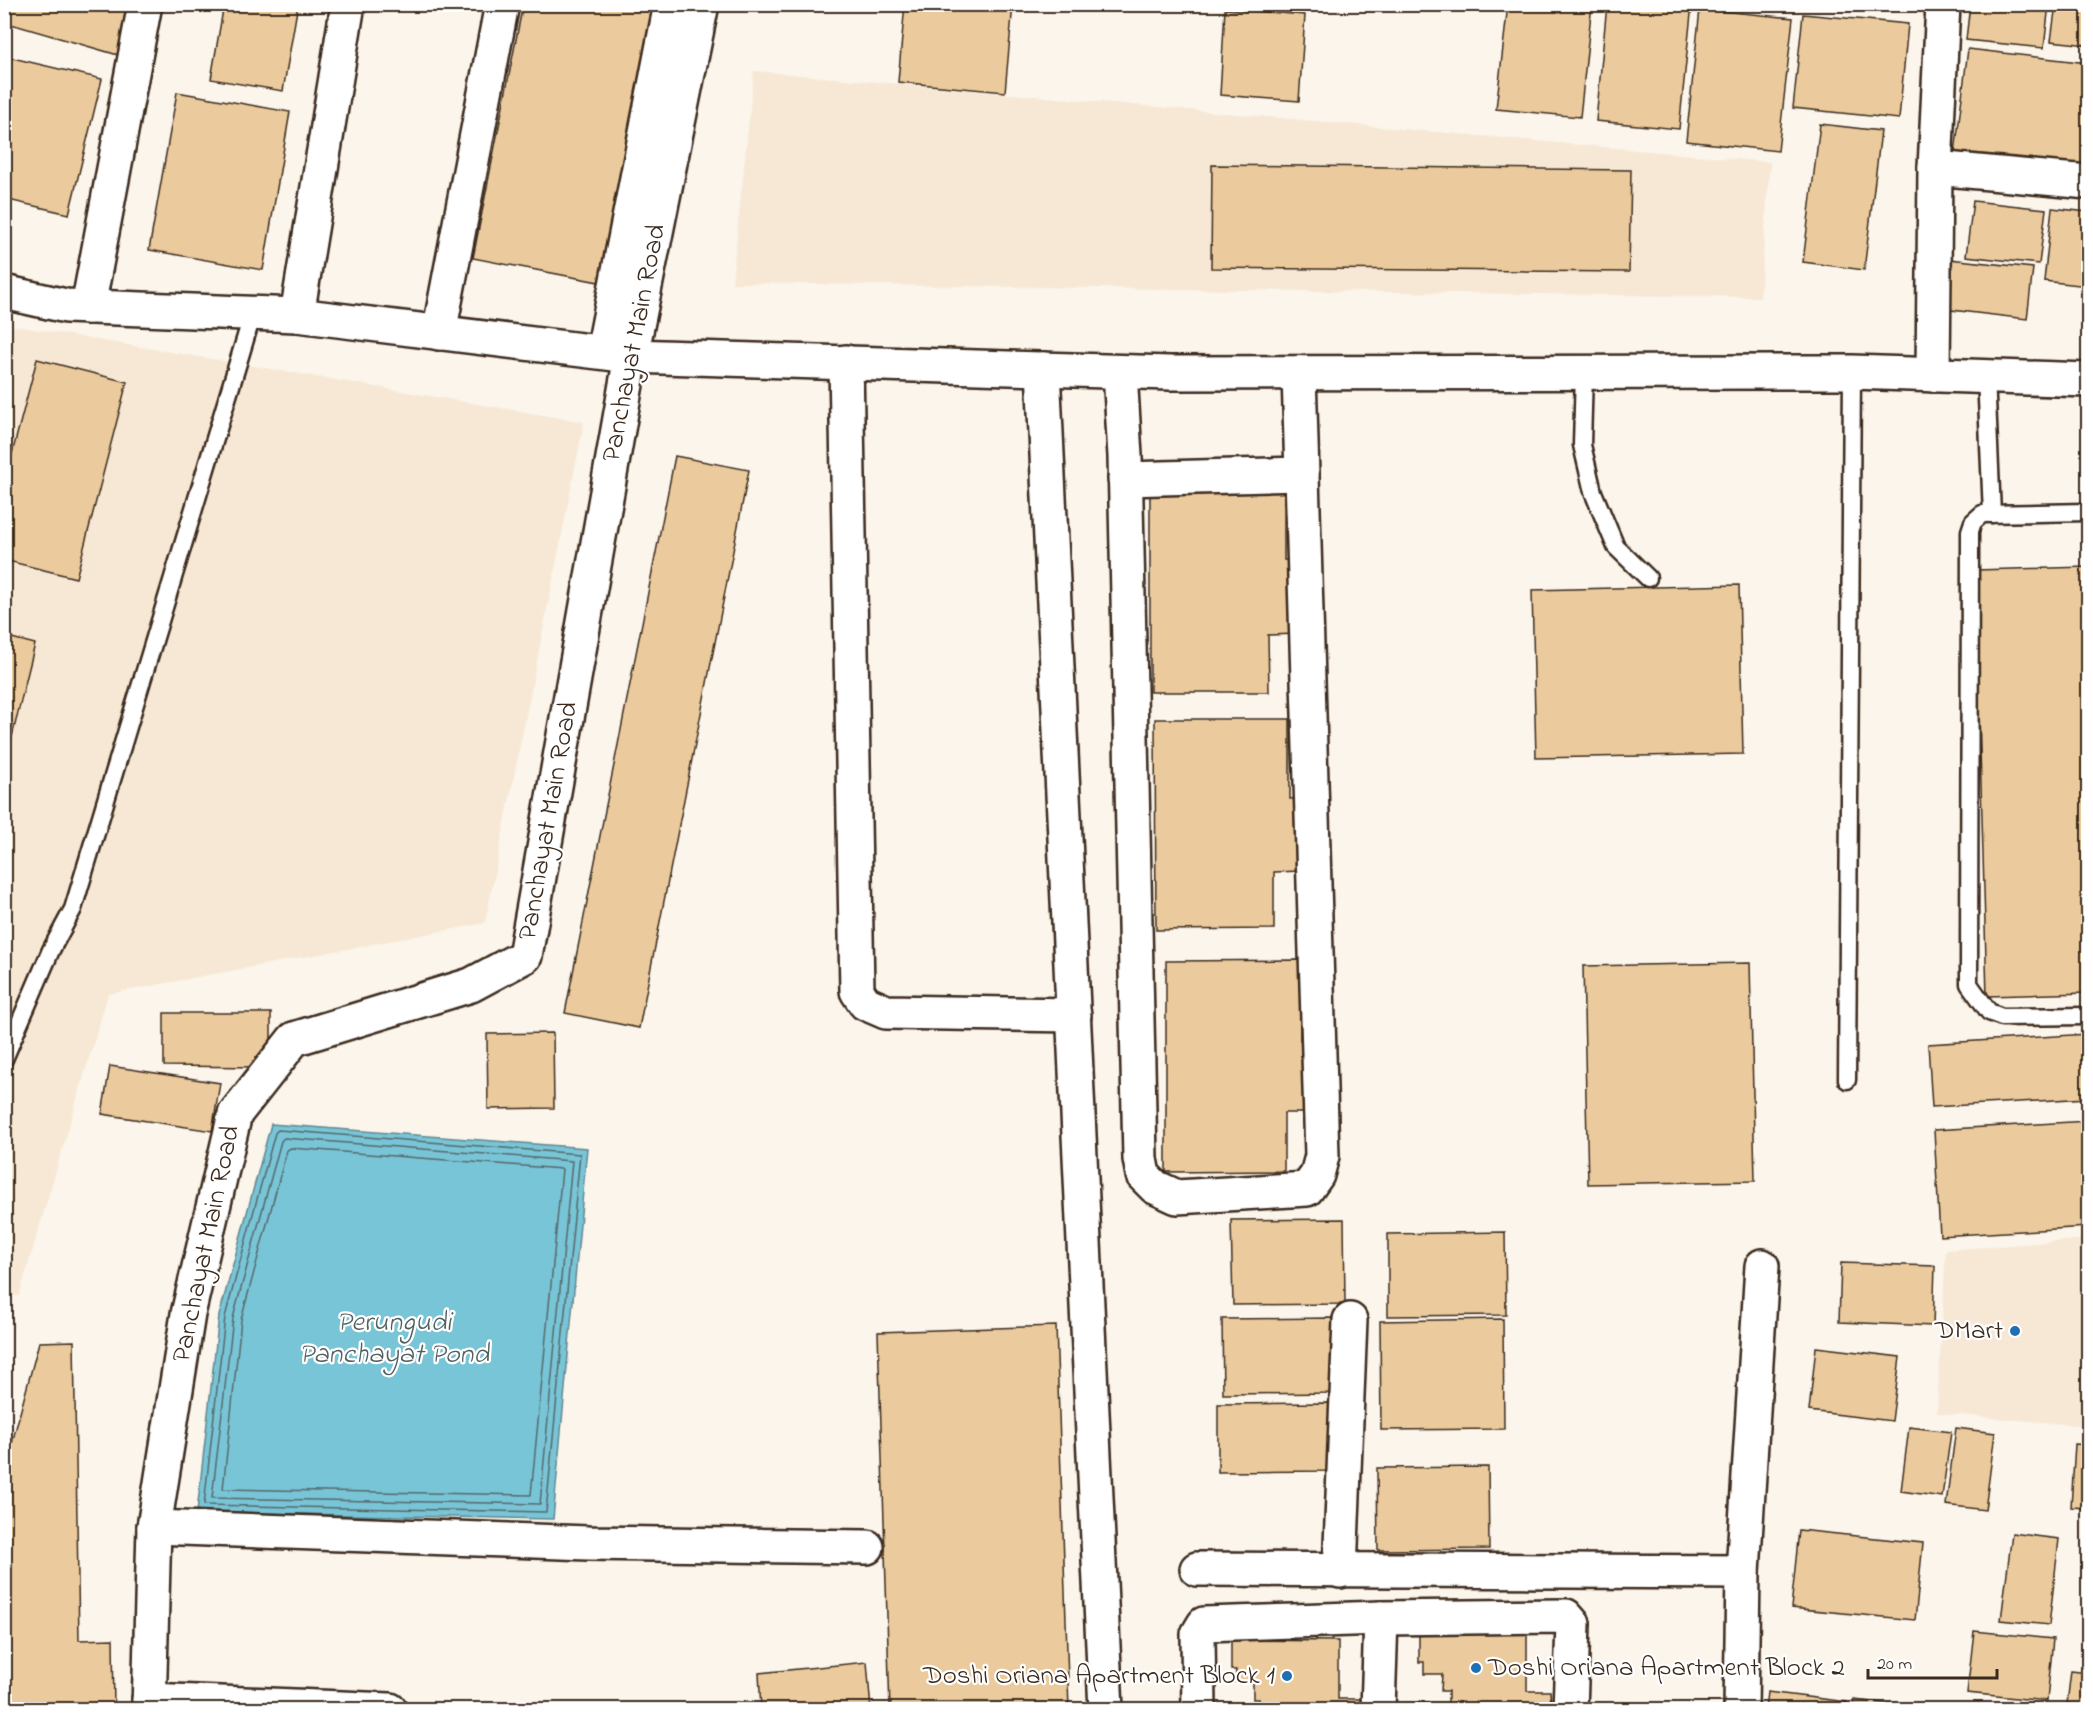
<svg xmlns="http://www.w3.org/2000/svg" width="2093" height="1714" viewBox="0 0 2093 1714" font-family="'Indie Flower',sans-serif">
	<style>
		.built { fill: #f6e8d4 }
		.water { fill: #79c5d8; stroke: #60878e; stroke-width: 1.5 }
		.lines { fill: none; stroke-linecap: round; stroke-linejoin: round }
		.shore { stroke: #546868; stroke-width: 1.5 }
		.building { fill: #ebcb9d; stroke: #3b2a1e; stroke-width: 1.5 }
		.lane-casing { stroke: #3b2a1e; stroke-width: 21 }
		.street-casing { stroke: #3b2a1e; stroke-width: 38 }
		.secondary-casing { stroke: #3b2a1e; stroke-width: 38 }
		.lane { stroke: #fff; stroke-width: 16 }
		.street { stroke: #fff; stroke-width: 33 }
		.secondary { stroke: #fff; stroke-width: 33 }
		.poi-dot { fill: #1f6fb2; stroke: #fff; stroke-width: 2 }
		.labels { text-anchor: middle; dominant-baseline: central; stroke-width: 4.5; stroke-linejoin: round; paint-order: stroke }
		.street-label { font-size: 27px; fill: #3b2a1e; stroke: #fff }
		.poi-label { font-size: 27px; fill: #3b2a1e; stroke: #fff; text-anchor: end }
		.water-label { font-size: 28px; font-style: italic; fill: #51605f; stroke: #fff }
	</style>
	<rect width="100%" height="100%" fill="#fbf5eb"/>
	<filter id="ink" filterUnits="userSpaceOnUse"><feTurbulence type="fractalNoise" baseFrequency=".0167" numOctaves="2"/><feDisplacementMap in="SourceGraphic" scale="12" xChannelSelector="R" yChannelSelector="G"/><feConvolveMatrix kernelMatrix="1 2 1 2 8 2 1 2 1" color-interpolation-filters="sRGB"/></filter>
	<g filter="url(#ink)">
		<g class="built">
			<path d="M754 71 1770 162 1760 297 732 283Z"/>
			<path d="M4 324 584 422 485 923 108 994 19 1296 4 1293Z"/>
			<path d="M2088 1239V1426L1937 1413 1946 1250Z"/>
		</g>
		<path class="water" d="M271 1124 587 1148 553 1519 197 1512 219 1316Z"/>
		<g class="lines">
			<g class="shore">
				<path d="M278 1130 580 1154 546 1512 204 1505 225 1317 275 1133Z"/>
				<path d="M284 1138 572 1161 540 1504 212 1498 233 1318 281 1141Z"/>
				<path d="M291 1148 562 1169 531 1495 223 1489 241 1320 287 1150Z"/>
			</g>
		</g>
		<g class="building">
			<path d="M4 4H133L118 55 4 22Z"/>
			<path d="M224 4H298L283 91 211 79Z"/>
			<path d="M523 4H659L604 283 473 258Z"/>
			<path d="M905 4H1013L1005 92 898 82Z"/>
			<path d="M1508 4H1592L1580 117 1496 109Z"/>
			<path d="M1607 4H1692L1679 129 1596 121Z"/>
			<path d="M1970 4H2049L2044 48 1966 40Z"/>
			<path d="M2056 4H2088V45L2051 41Z"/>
			<path d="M1225 9 1305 15 1299 101 1220 95Z"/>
			<path d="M1700 9 1793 18 1778 151 1686 141Z"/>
			<path d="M1803 14 1908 24 1899 119 1793 108Z"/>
			<path d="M1968 49 2088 63V176L1954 161Z"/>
			<path d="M4 56 102 79 69 214 4 199Z"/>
			<path d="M177 92 290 112 263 270 149 250Z"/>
			<path d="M1820 124 1881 131 1864 270 1803 262Z"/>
			<path d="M1212 165 1631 170 1629 272 1211 268Z"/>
			<path d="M1973 201 2046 209 2039 264 1966 256Z"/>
			<path d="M2052 208 2088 212V286L2044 281Z"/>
			<path d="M1949 259 2033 268 2027 319 1943 309Z"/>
			<path d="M37 359 127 382 76 578 4 560V484Z"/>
			<path d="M675 456 749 470 639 1028 565 1013Z"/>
			<path d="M1150 482H1284V560L1296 561 1297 634 1268 635 1269 692H1150Z"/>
			<path d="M2088 567V993L1987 996 1975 570Z"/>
			<path d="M1739 585 1743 754 1536 758 1532 590Z"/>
			<path d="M4 636 35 644 4 769Z"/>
			<path d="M1155 719H1290V799L1301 798V871L1274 872V929L1156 930Z"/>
			<path d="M1300 960V1040H1312V1113H1284V1171L1166 1172V961Z"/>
			<path d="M1750 963 1755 1181 1588 1184 1583 966Z"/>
			<path d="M164 1013H271V1067L164 1066Z"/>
			<path d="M553 1033 554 1108 488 1109 487 1034Z"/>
			<path d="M2088 1034V1098L1932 1107 1928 1044Z"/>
			<path d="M110 1066 220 1083 212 1131 102 1114Z"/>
			<path d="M2088 1121V1227L1940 1236 1934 1130Z"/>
			<path d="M1344 1219 1345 1304 1233 1305 1231 1220Z"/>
			<path d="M1505 1232 1506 1315 1388 1316V1234Z"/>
			<path d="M1841 1263 1935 1266 1933 1326 1839 1322Z"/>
			<path d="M1333 1318 1334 1393 1223 1394 1222 1319Z"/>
			<path d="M1503 1319 1504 1429 1381 1430 1380 1321Z"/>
			<path d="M1056 1326 1069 1710H890L878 1332Z"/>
			<path d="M74 1341 79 1640 113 1639 114 1710H4V1473L39 1342Z"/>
			<path d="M1816 1347 1900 1357 1892 1421 1809 1411Z"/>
			<path d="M1333 1403 1334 1471 1218 1472V1404Z"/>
			<path d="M1909 1427 1951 1432 1942 1497 1901 1491Z"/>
			<path d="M1956 1428 1995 1433 1985 1510 1946 1505Z"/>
			<path d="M2075 1444 2088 1445V1508L2071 1507Z"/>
			<path d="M1488 1467 1489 1549 1378 1550 1377 1468Z"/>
			<path d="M1799 1530 1923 1543 1915 1620 1791 1608Z"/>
			<path d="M2012 1533 2059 1539 2049 1625 2001 1620Z"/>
			<path d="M1974 1631 2053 1639 2047 1701 1967 1693Z"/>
			<path d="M1419 1632H1527V1691H1550L1551 1707H1558V1710H1404V1703H1448V1691H1441L1442 1674H1424V1662H1419Z"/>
			<path d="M1231 1640 1338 1641V1699H1362V1710H1259V1699H1253V1682H1235L1236 1670H1231Z"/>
			<path d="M867 1662 871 1710H761L759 1673Z"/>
			<path d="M2071 1671 2088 1673V1706L2067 1704Z"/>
			<path d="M1767 1692 1847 1702 1846 1710H1765Z"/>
			<path d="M1854 1700 1931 1708 1930 1710H1853Z"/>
		</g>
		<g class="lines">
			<g class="lane-casing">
				<g id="lane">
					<path d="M1584 372 1582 445 1593 492 1616 547 1648 578"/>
					<path d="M1986 376 1992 514"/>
					<path d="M2088 512 1982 514 1973 522 1970 531 1969 984 1989 1012 2002 1017 2088 1016"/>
					<path d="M4 1059 51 950 73 909 253 313"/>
					<path d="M1847 1080 1852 372"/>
				</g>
			</g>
			<g class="street-casing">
				<g id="street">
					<path d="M1935 168 1943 4"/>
					<path d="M88 307 145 4"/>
					<path d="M297 315 348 4"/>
					<path d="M439 333 502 4"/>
					<path d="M603 352 671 4"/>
					<path d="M846 362 857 991 865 1003 886 1012 1074 1015"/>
					<path d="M1043 369 1106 1710"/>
					<path d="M1120 372 1125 456 1140 1159 1143 1175 1155 1187 1177 1197 1307 1189 1317 1175 1322 1156 1299 373"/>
					<path d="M1933 375 1935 168 2088 182"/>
					<path d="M1125 479 1302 474"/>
					<path d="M154 1527 588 1543 867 1547"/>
					<path d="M1197 1569 1743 1572"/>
					<path d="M1340 1571 1350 1320"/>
					<path d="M149 1700 390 1710"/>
					<path d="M1199 1710 1198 1634 1204 1624 1381 1618 1566 1616 1573 1624 1570 1710"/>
					<path d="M1378 1710 1381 1618"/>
					<path d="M1741 1710 1743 1572 1762 1266"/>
				</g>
			</g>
			<g class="secondary-casing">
				<g id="secondary">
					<path d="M4 292 66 306 297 315 631 356 1170 373 1852 372 2088 380"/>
					<path d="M149 1710 154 1527 188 1314 235 1114 294 1039 471 985 525 956 631 356 702 4"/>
				</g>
			</g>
			<use href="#lane" class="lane"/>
			<use href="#street" class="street"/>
			<use href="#secondary" class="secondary"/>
		</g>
	</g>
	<g class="poi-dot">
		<circle cx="2015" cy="1331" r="6"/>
		<circle cx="1476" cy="1668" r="6"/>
		<circle cx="1287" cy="1676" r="6"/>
	</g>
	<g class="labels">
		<g class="street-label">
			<text transform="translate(635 343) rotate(-79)">Panchayat Main Road</text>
			<text transform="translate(549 821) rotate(-80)">Panchayat Main Road</text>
			<text transform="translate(207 1244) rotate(-78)">Panchayat Main Road</text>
		</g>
		<g class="poi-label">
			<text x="2003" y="1331">DMart</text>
			<text x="1488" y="1668" text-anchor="start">Doshi Oriana Apartment Block 2</text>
			<text x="1275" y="1676">Doshi Oriana Apartment Block 1</text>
		</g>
		<g class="water-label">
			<text x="394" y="1323">Perungudi<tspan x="394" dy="32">Panchayat Pond</tspan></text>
		</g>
	</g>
	<rect width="2093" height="1714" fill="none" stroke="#fff" stroke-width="24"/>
	<rect x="12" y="12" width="2069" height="1690" fill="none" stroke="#3b2a1e" stroke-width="2" filter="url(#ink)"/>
	<path d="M1868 1669v9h129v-9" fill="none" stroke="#3b2a1e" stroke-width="3"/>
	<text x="1877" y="1669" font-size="18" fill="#3b2a1e" stroke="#ffffff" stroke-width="4.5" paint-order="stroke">20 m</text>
</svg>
